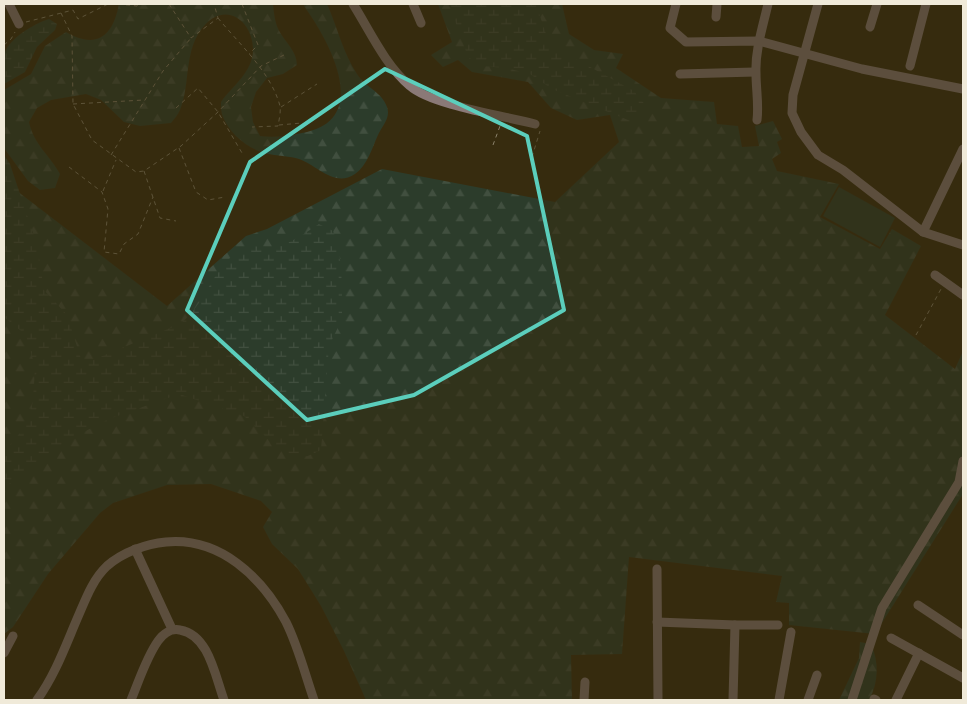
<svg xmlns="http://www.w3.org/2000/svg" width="967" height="704" viewBox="0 0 967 704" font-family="Karla,sans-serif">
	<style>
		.grass { fill: #2c3c2b }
		.forest { fill: url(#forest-firs) }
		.wetland { fill: url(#wetland-marsh) }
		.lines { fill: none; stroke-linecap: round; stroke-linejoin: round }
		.path { stroke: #8b826b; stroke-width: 1; stroke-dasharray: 4 4; stroke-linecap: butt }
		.minor { stroke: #8a7977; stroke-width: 9 }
		.marked { fill: none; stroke: #5bcebc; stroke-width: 4; stroke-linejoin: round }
	</style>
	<defs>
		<pattern id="forest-firs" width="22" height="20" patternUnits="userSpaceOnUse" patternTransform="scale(1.25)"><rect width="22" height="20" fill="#2c3c2b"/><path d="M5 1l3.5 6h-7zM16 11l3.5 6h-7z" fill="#414f3f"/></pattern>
		<pattern id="wetland-marsh" width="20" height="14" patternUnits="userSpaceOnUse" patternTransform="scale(1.25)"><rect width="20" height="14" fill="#2c3c2b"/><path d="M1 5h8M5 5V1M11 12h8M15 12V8" fill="none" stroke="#414f3f"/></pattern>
	</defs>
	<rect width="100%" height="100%" fill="#372c0f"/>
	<path class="grass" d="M839 187 895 218 880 247 823 216Z"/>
	<g class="forest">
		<path d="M119 4H273C274 14 275 25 281 34 288 45 296 51 297 65L283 74 267 78 256 92 251 107 253 122 260 136C275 138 287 136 302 133 373 121 330 42 304 6L305 4H327C337 26 343 53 357 74 365 87 382 92 387 107 391 118 382 126 378 135 372 148 367 166 355 174 334 188 317 165 299 159 290 156 279 156 269 154 251 151 230 135 223 117 221 113 221 107 221 102 232 86 252 73 253 51 254 22 226 0 204 26 183 50 191 83 180 110 178 115 174 119 171 123L140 126 124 122 101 100 86 94 51 100 37 108 29 122C34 145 49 154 60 174L55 188 40 190 28 181 4 148V90L31 74 45 46 66 32C97 50 113 36 119 4Z"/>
		<path d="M438 4H562L569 34 594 50 623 54 616 68 661 98 714 102 717 124 738 126 742 147 759 146 755 126 773 121 782 139 777 142 781 153 772 159 777 171 839 184 820 217 880 249 892 229 921 246 885 315 955 369 963 351V494L875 634 789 625V603L776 602 782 576 629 557 622 654 571 655 572 700H366L344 651 321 606 298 569 272 544 263 527 272 512 261 501 211 484 167 485 113 503 100 513 48 574 13 627 4 634V181L167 306 246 236 267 229 382 169 555 202 619 142 610 115 577 120 551 108 528 82 472 72 458 60 443 67 431 55 452 42Z"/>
		<path d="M860 642 871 644C879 662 879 682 869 700H839L859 658Z"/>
	</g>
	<g class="wetland">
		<path d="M449 4H536L548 40 559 50 634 91 646 106 640 117 628 120 552 89 530 74 506 68 482 66 468 57Z"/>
		<path d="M49 19 57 24 55 30 37 47 25 72 4 84C4 75 2 65 4 56 6 40 35 23 49 19Z"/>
		<path d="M4 155 10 164 37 245 44 290 67 315 81 359 88 362 180 324C206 304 212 268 240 250 251 243 262 248 274 247 291 244 305 233 319 224L333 231 339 247 342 284V319L329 346 321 450 299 460 270 441 244 416 179 394 109 419 72 438 36 462 9 484 4 495V452L25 427 33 402 35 367 26 335 4 317Z"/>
	</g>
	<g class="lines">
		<g class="path">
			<path d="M118 4 137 6 139 4"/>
			<path d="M169 4 191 38 218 18 214 4"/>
			<path d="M242 4 258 45 249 54"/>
			<path d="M61 13 72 36 73 104 92 140 136 172 144 171 181 146 218 112 261 66 284 55"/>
			<path d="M218 18C239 44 271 72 280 106 281 112 279 120 278 126L252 127"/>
			<path d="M26 22 73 10 78 19 108 4"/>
			<path d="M4 45 11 39 15 32"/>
			<path d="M73 104 144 100"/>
			<path d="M281 107 317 84"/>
			<path d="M176 108 198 88 218 112 242 153"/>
			<path d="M279 125 302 123"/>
			<path d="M493 145 500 126"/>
			<path d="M179 148 196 192 208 200 225 197"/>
			<path d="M111 155 163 71 191 38"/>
			<path d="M532 157 540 131"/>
			<path d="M69 167 102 192 108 209 104 252 119 254 124 244 138 234 153 197"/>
			<path d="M144 171 160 218 176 221"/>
			<path d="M103 191 116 160"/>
			<path d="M916 335 941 289"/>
		</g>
		<g class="minor">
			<path d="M9 4 19 24"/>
			<path d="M353 4C370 31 385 65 410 86 431 105 505 116 535 124"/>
			<path d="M413 4 421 23"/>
			<path d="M676 4 670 28 686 42 759 41 862 69 963 89"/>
			<path d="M818 4 793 95 792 113 801 132 818 155 843 170 923 232 963 245"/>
			<path d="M716 17 717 4"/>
			<path d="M870 27 877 4"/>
			<path d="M910 66 926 4"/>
			<path d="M680 74 755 72"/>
			<path d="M757 120C759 104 756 90 756 73 755 50 763 26 768 4"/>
			<path d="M923 232 963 149"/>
			<path d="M935 275 963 295"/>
			<path d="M135 549 172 629"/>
			<path d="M657 569 658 700"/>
			<path d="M918 605 963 635"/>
			<path d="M657 622 735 625"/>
			<path d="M891 638 963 678"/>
			<path d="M4 653 13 636"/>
			<path d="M874 699 876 700"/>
			<path d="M37 700C55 675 65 647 77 619 85 601 92 580 107 566 123 552 146 544 166 542 220 537 262 577 286 622 298 646 305 674 314 700"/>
			<path d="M131 700C139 681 146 658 158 641 163 634 171 628 180 630 209 635 215 676 224 700"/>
			<path d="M584 700 585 682"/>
			<path d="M733 700 735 625H778"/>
			<path d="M779 700 791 632"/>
			<path d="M808 700 817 675"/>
			<path d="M852 700 882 608 959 482 963 461"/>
			<path d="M896 700 919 653"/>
		</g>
	</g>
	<path d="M0 0H967V704H0ZM385 69 527 136 564 310 414 395 307 420 187 310 250 162Z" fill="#372c0f" fill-opacity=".55" fill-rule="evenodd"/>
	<path class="marked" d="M385 69 527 136 564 310 414 395 307 420 187 310 250 162Z"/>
	<rect width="967" height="704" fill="none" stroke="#f0ead9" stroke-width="10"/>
</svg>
